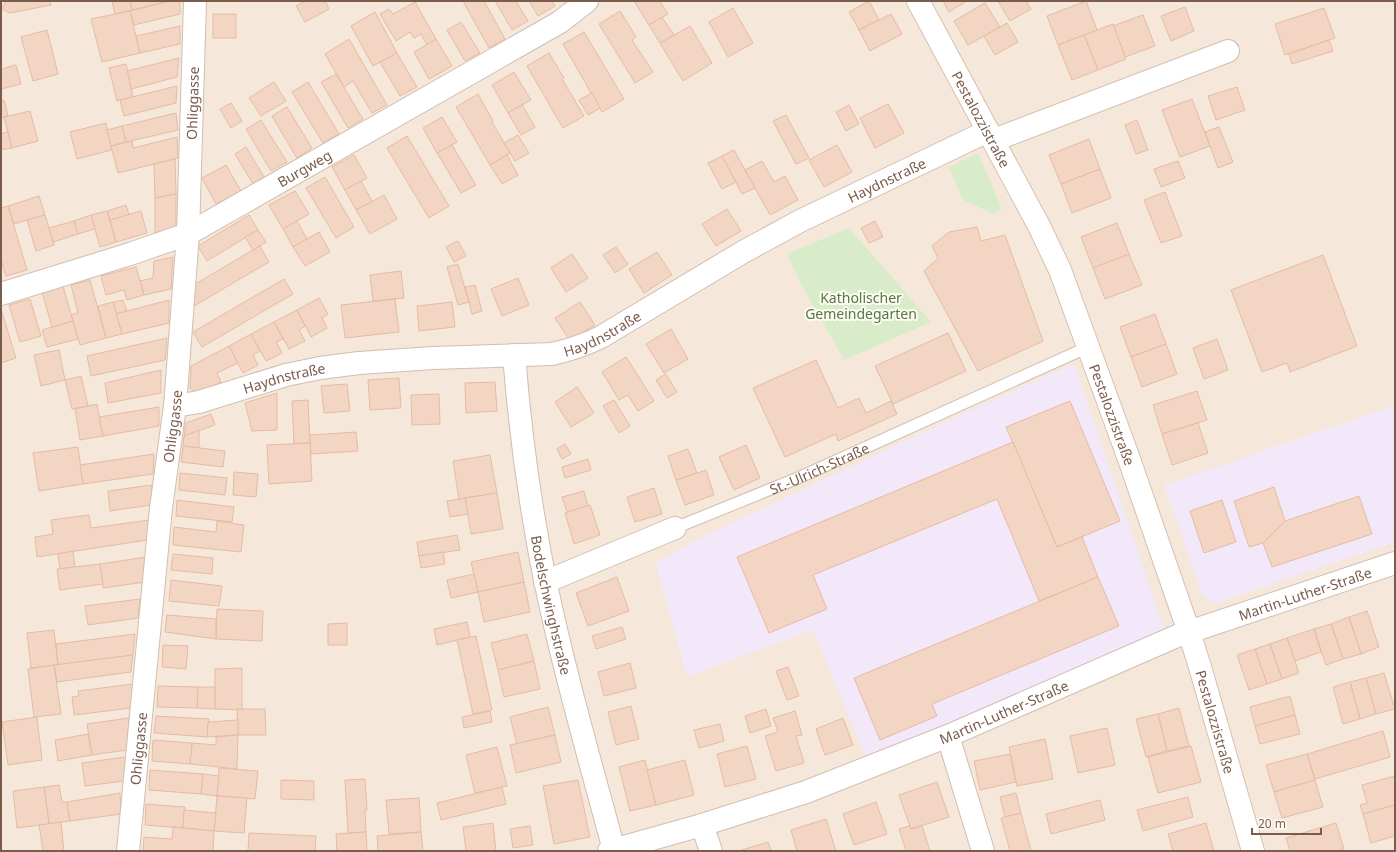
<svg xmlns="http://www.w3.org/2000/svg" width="1396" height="852" viewBox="0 0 1396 852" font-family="'Noto Sans',sans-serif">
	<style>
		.residential { fill: #f5e8da }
		.education { fill: #f3e8fa }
		.green { fill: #d8ecc9 }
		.building { fill: #f3d5c3; stroke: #e6bba3 }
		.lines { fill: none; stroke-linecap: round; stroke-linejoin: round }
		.service-casing { stroke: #d1beb0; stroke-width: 13 }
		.minor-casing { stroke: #d1beb0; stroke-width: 24 }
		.secondary-casing { stroke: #d6c0b0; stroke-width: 24 }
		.service { stroke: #fff; stroke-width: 11 }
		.minor { stroke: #fff; stroke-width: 22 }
		.secondary { stroke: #fff; stroke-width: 22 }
		.labels { text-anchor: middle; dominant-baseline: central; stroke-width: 4; stroke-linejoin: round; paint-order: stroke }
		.street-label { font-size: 14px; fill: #7a5c4d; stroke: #fffaf3 }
		.park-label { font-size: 14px; fill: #537a41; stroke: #fffaf3 }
	</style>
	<rect width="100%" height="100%" fill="#fdf6ec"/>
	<rect class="residential" x="1" y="1" width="1394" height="850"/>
	<g class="education">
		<path d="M1074 364 1166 634 867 759 813 630 687 677 656 564 698 539 967 412Z"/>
		<path d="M1394 406 1395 542 1216 603 1203 596 1164 485Z"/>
	</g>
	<g class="green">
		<path d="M978 153 1002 209 994 214 963 200 949 167Z"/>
		<path d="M849 228 931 322 844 360 799 280 787 254Z"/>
	</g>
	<g class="building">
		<path d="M6 1H50L51 5 10 13 2 9Z"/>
		<path d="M112 1H130L132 10 115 14Z"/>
		<path d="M130 1H170L132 10Z"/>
		<path d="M170 1H180V14L134 25 130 11Z"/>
		<path d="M305 1H325L329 9 305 22 296 6Z"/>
		<path d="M463 1H484L505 39 489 48Z"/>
		<path d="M495 1H516L528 21 512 30Z"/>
		<path d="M529 1H552L555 6 538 16Z"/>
		<path d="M634 1H660L668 14 649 25Z"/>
		<path d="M869 1 879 20 859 30 849 12Z"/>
		<path d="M943 1H967L949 12Z"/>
		<path d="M998 1H1026L1031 9 1010 21Z"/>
		<path d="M1086 1 1097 30 1058 45 1047 16Z"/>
		<path d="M415 2 436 39 427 45 421 34 414 38 410 32 396 41 380 14 389 9 393 14Z"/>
		<path d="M985 3 1000 27 968 45 954 21Z"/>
		<path d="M1185 7 1194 31 1171 41 1161 16Z"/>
		<path d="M733 8 753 43 728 57 709 22Z"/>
		<path d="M1324 8 1335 38 1285 55 1275 24Z"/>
		<path d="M130 11 140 53 102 62 91 19Z"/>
		<path d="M620 11 636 37 632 40 653 72 635 83 599 24Z"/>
		<path d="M375 12 397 53 373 66 351 26Z"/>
		<rect x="213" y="14" width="23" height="24"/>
		<path d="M891 14 902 34 870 51 859 30Z"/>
		<path d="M1143 15 1155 46 1125 57 1113 26Z"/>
		<path d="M662 17 674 35 660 43 649 25Z"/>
		<path d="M461 22 480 53 465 61 447 30Z"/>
		<path d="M1007 23 1018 42 995 55 984 36Z"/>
		<path d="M1113 24 1126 59 1098 70 1084 35Z"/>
		<path d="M180 26V44L140 53 136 36Z"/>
		<path d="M690 26 712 63 683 81 660 43Z"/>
		<path d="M47 30 58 74 33 81 21 37Z"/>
		<path d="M584 32 624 99 602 112 563 44Z"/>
		<path d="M1084 35 1098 70 1072 80 1058 45Z"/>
		<path d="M349 39 387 105 372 113 353 81 344 87 325 54Z"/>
		<path d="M436 39 452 66 429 79 414 52Z"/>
		<path d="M1329 40 1333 51 1292 64 1289 54Z"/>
		<path d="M397 53 417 87 400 96 380 62Z"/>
		<path d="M549 53 564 78 562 79 584 116 563 128 527 66Z"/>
		<path d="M179 58 177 77 131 89 127 71Z"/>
		<path d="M126 64 133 97 117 101 109 68Z"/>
		<path d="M16 65 21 84 1 89V69Z"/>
		<path d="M514 72 531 100 508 113 492 85Z"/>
		<path d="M336 74 363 119 348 128 321 82Z"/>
		<path d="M274 82 286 101 261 116 249 98Z"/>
		<path d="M308 82 339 134 323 143 292 92Z"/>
		<path d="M177 86 176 103 124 116 120 100Z"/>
		<path d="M1237 87 1245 110 1216 120 1208 96Z"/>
		<path d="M592 93 600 108 588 115 579 100Z"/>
		<path d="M478 94 493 121 492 122 510 153 490 165 456 107Z"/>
		<path d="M1192 99 1210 146 1180 157 1162 110Z"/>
		<path d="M4 100 8 116 1 118V101Z"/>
		<path d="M231 103 242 121 231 128 220 109Z"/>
		<path d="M888 104 904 133 875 148 860 118Z"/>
		<path d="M522 105 535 127 521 135 508 113Z"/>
		<path d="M849 105 859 124 846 131 836 112Z"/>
		<path d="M287 107 312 148 297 158 272 116Z"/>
		<path d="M30 111 38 141 12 148 4 117Z"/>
		<path d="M176 113 178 130 126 142 122 126Z"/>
		<path d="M786 115 809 158 796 164 773 121Z"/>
		<path d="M442 117 457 142 437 153 423 128Z"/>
		<path d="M261 120 287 162 271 171 246 129Z"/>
		<path d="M1137 120 1148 150 1136 154 1125 125Z"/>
		<path d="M106 123 112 150 77 159 70 132Z"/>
		<path d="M122 126 126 142 111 146 107 130Z"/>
		<path d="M1219 127 1233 162 1218 168 1205 132Z"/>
		<path d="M8 132 12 148 1 150V134Z"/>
		<path d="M518 135 529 153 515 161 504 143Z"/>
		<path d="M407 136 449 206 429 218 387 148Z"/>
		<path d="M177 137 178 158 118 173 111 146 132 141 133 148Z"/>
		<path d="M1089 139 1100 169 1061 184 1049 155Z"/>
		<path d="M452 145 476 185 461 193 437 153Z"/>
		<path d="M837 145 852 172 824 187 809 160Z"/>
		<path d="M246 147 264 177 253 184 235 154Z"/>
		<path d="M734 150 755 188 742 194 722 156Z"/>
		<path d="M354 155 367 178 345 190 332 167Z"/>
		<path d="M507 155 518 175 502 184 490 165Z"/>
		<path d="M722 156 736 182 722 189 708 163Z"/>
		<path d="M175 159 176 194 155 198 154 164Z"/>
		<path d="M762 161 774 182 785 176 798 200 770 215 745 170Z"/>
		<path d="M1178 161 1185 178 1161 187 1154 169Z"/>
		<path d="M226 165 241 191 216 204 202 178Z"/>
		<path d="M1100 169 1111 198 1072 213 1061 184Z"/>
		<path d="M325 177 354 227 336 238 306 188Z"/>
		<path d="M361 181 372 201 356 210 345 190Z"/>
		<path d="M295 191 309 214 283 229 269 205Z"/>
		<path d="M1165 192 1182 236 1161 243 1144 200Z"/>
		<path d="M176 194V228L155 233V198Z"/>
		<path d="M384 195 397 219 370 234 356 210Z"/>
		<path d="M39 196 45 215 14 224 8 206Z"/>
		<path d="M126 205 129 215 110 220 107 211Z"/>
		<path d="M8 206 27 270 6 276 1 259V208Z"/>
		<path d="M727 209 741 231 716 246 702 224Z"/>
		<path d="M107 211 116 242 100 247 91 215Z"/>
		<path d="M141 211 147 233 116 242 110 220Z"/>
		<path d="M45 215 54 245 36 251 27 220Z"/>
		<path d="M91 215 95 229 78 234 74 221Z"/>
		<path d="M249 215 258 230 207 261 198 246Z"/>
		<path d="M74 221 78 234 53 242 49 228Z"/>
		<path d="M297 221 307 239 293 247 283 229Z"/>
		<path d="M875 221 883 237 869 243 861 228Z"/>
		<path d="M1117 223 1129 254 1093 268 1081 237Z"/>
		<path d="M977 227 981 241 1005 235 1043 341 978 371 924 271 938 258 932 246 949 232Z"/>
		<path d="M258 230 266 242 253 250 245 237Z"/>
		<path d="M319 232 330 252 305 266 293 247Z"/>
		<path d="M458 241 466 256 454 262 446 247Z"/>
		<path d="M260 246 269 262 194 306 195 284Z"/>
		<path d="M616 247 628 264 615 273 603 255Z"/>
		<path d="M657 252 672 275 644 293 629 269Z"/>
		<path d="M572 254 588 278 566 292 551 268Z"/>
		<path d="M1129 254 1142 285 1105 299 1093 268Z"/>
		<path d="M1323 255 1357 346 1290 372 1287 363 1262 372 1231 290Z"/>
		<path d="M173 257 171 289 144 295 140 281 153 278 154 261Z"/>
		<path d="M458 264 469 302 458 305 447 267Z"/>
		<path d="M136 267 144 295 127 300 124 290 106 295 101 276Z"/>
		<path d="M401 271 404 298 373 301 370 275Z"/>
		<path d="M518 278 529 305 502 316 491 289Z"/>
		<path d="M284 279 293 294 202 347 193 332Z"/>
		<path d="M90 280 106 338 80 345 71 315 78 313 71 285Z"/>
		<path d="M475 285 482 311 472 314 465 287Z"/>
		<path d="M63 286 73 321 52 327 42 292Z"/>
		<path d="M319 298 328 314 322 318 327 328 311 337 297 310Z"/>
		<path d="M30 299 41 336 20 342 9 305Z"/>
		<path d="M395 299 399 332 345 338 341 305Z"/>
		<path d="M123 300 127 311 116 314 113 302Z"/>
		<path d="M169 300V323L122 334 116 314Z"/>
		<path d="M113 302 122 334 106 338 98 306Z"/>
		<path d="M452 302 455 327 419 331 417 306Z"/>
		<path d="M580 302 595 325 570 341 555 318Z"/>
		<path d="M1 309 16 358 1 363Z"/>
		<path d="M297 310 305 326 299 330 305 341 289 349 274 322Z"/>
		<path d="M1155 314 1166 344 1131 357 1120 327Z"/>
		<path d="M73 321 78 339 47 347 42 330Z"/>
		<path d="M274 322 283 339 276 342 282 353 266 361 251 334Z"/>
		<path d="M671 329 688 359 664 373 646 344Z"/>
		<path d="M948 333 966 371 893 404 875 366Z"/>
		<path d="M251 334 260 351 253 355 258 365 243 373 229 346Z"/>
		<path d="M167 338 165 360 91 376 87 356Z"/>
		<path d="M1217 339 1228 370 1204 379 1193 348Z"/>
		<path d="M1166 344 1177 374 1142 387 1131 357Z"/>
		<path d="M229 346 238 363 217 373 221 382 197 394 190 388 191 366Z"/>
		<path d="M59 350 65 380 41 386 34 355Z"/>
		<path d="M626 357 654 401 638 411 628 395 619 400 602 372Z"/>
		<path d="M816 360 838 408 859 398 866 413 891 401 897 414 838 441 836 434 785 457 753 388Z"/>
		<path d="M161 370V393L108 403 105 383Z"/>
		<path d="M666 374 677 392 667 398 656 380Z"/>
		<path d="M81 376 88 406 72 409 65 380Z"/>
		<path d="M399 378 401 408 370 410 368 380Z"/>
		<path d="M495 382 497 411 466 413 465 383Z"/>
		<path d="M347 384 350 411 324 413 321 386Z"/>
		<path d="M577 387 594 413 571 427 555 402Z"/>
		<path d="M1197 391 1207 420 1162 434 1153 405Z"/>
		<path d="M277 393V430L252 431 245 403Z"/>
		<path d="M439 394 440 424 412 425 411 395Z"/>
		<path d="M308 400 310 443 294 444 292 401Z"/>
		<path d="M614 400 630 426 619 433 603 406Z"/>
		<path d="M1070 401 1120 521 1057 547 1006 427Z"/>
		<path d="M97 404 103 436 80 440 75 409Z"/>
		<path d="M159 407V426L103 436 99 417Z"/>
		<path d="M211 414 215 425 184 436 186 423Z"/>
		<path d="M1198 423 1208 453 1172 465 1162 434Z"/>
		<path d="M199 430V448L183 446 184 436Z"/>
		<path d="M356 432 358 451 311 454 310 435Z"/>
		<path d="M1013 442 1057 547 1082 537 1098 577 1039 601 997 499 813 575 827 609 769 633 737 557Z"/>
		<path d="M310 443 312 481 269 484 267 445Z"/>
		<path d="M565 444 571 454 562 459 557 449Z"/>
		<path d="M746 445 760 478 734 490 719 457Z"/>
		<path d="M183 446 225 451 223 467 181 462Z"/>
		<path d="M78 447 83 484 39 491 33 453Z"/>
		<path d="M688 449 697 473 676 480 668 456Z"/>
		<path d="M154 454 153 474 83 484 80 465Z"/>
		<path d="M490 455 497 493 459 499 453 461Z"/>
		<path d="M588 459 591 470 565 478 562 467Z"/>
		<path d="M706 470 714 495 685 505 676 480Z"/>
		<path d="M234 472 258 474 256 497 233 495Z"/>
		<path d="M180 473 227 478 225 495 179 490Z"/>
		<path d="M152 485 151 505 110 511 108 491Z"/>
		<path d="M1274 487 1285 521 1263 543 1249 547 1234 501Z"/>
		<path d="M654 488 662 514 635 522 627 497Z"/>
		<path d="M584 491 588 506 567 512 562 497Z"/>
		<path d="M497 493 503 529 471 534 465 498Z"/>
		<path d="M1359 496 1372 534 1272 567 1263 543 1285 521Z"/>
		<path d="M465 498 468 514 450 517 447 501Z"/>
		<path d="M177 500 234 507 232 522 176 516Z"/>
		<path d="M1222 500 1236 542 1204 553 1190 511Z"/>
		<path d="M590 505 600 535 574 544 565 513Z"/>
		<path d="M89 515 91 528 149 520 147 540 37 557 35 537 53 534 51 520Z"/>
		<path d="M217 521 244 525 241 552 173 545 174 527 216 532Z"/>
		<path d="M457 535 460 550 419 556 417 542Z"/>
		<path d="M73 551 75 567 60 569 58 554Z"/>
		<path d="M443 552 445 564 421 568 419 556Z"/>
		<path d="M518 552 524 582 478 592 471 562Z"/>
		<path d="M173 554 213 558 212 574 171 570Z"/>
		<path d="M146 557 145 582 103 588 100 564Z"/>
		<path d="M100 564 103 584 60 590 57 569Z"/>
		<path d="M474 574 478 592 451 598 447 580Z"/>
		<path d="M617 577 629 611 588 626 576 593Z"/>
		<path d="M1098 577 1119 626 932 704 937 716 880 740 854 678Z"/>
		<path d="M171 580 222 586 219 606 169 601Z"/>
		<path d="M524 582 530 612 484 622 478 592Z"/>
		<path d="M140 599 138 618 88 625 85 606Z"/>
		<path d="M217 609 263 611 262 641 216 639Z"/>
		<path d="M1367 611 1379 647 1361 654 1349 617Z"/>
		<path d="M167 615 216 619V639L165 632Z"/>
		<path d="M1349 617 1361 654 1343 659 1331 624Z"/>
		<path d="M467 622 470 637 437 645 434 629Z"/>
		<path d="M347 623V645H328V624Z"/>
		<path d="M1331 624 1343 659 1326 665 1314 629Z"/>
		<path d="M622 627 626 639 596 649 592 636Z"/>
		<path d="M1314 629 1321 652 1295 661 1287 638Z"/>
		<path d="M54 630 58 665 31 668 27 633Z"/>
		<path d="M135 634 133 655 58 665 56 644Z"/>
		<path d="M527 634 534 661 498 670 491 643Z"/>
		<path d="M476 636 492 710 473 714 457 640Z"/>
		<path d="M1287 638 1299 673 1282 679 1270 644Z"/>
		<path d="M1270 644 1282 679 1267 684 1255 649Z"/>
		<path d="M163 645 188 646 186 669 162 667Z"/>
		<path d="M1255 649 1267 684 1249 690 1237 655Z"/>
		<path d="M133 655 131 672 57 682 54 665Z"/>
		<path d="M534 661 540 689 504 697 498 670Z"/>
		<path d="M630 663 636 688 604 696 598 672Z"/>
		<path d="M54 665 61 714 34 717 28 669Z"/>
		<path d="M788 667 799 696 787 700 776 671Z"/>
		<path d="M242 668V710L215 709V669Z"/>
		<path d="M1384 673 1395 709 1376 714 1366 678Z"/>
		<path d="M1366 678 1376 714 1360 719 1350 682Z"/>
		<path d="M1350 682 1360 719 1343 724 1333 687Z"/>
		<path d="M133 684 131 708 74 715 72 697 79 696 78 691Z"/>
		<path d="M158 686 198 687 197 708 157 707Z"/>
		<path d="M198 687H215V709L197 708Z"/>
		<path d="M1290 696 1295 715 1255 726 1250 707Z"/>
		<path d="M631 706 639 739 616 745 608 712Z"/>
		<path d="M548 707 555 735 517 744 510 717Z"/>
		<path d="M1179 708 1189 746 1167 751 1158 714Z"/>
		<path d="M237 709H265L266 735H238Z"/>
		<path d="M766 709 771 726 750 733 745 716Z"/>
		<path d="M490 711 492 722 464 728 462 717Z"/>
		<path d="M795 711 802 735 796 736 804 763 776 771 765 736 778 732 773 718Z"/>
		<path d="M1158 714 1167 751 1146 757 1136 719Z"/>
		<path d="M1295 715 1300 734 1260 744 1255 726Z"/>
		<path d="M156 716 209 719 207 737 154 733Z"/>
		<path d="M37 717 42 760 8 765 2 722Z"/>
		<path d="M129 718 127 750 92 755 87 724Z"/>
		<path d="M843 718 853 745 825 755 816 729Z"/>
		<path d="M238 720V735L207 737 208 722Z"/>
		<path d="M720 724 724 741 699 748 694 730Z"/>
		<path d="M1107 728 1115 765 1078 773 1070 736Z"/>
		<path d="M1383 731 1390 757 1315 779 1307 754Z"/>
		<path d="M88 734 92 755 58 761 55 740Z"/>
		<path d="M238 735 237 769 190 764 192 743 216 745V737Z"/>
		<path d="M555 735 561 762 516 773 510 745Z"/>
		<path d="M1045 739 1053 779 1017 786 1009 747Z"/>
		<path d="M153 740 192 743 190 764 152 761Z"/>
		<path d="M747 746 756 779 725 787 717 754Z"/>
		<path d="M1191 746 1201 782 1158 793 1148 757Z"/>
		<path d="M497 747 507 786 475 793 466 755Z"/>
		<path d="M1010 754 1016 782 980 790 974 761Z"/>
		<path d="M1307 754 1315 780 1274 792 1266 765Z"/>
		<path d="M126 757 124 781 85 786 82 763Z"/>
		<path d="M645 760 656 805 630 811 619 767Z"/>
		<path d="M685 760 694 795 656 805 647 770Z"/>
		<path d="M219 768 258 771 255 799 217 796Z"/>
		<path d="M150 770 203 774 201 794 149 790Z"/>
		<path d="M203 774 219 776 217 796 201 794Z"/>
		<path d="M1395 776V805L1363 814 1360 805 1367 803 1362 785Z"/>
		<path d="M365 779 367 810H365L366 832 348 833 345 780Z"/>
		<path d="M281 780 314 781V800L281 799Z"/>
		<path d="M578 780 590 837 554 844 543 786Z"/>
		<path d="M1315 780 1323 807 1282 818 1274 792Z"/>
		<path d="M937 782 949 817 911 829 899 795Z"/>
		<path d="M59 785 62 802H67L70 821 49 824 44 787Z"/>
		<path d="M44 787 49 824 17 828 13 791Z"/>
		<path d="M502 787 506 804 441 820 437 803Z"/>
		<path d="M120 793 121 814 70 821 67 802Z"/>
		<path d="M1016 793 1021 813 1005 817 1000 797Z"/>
		<path d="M217 796 247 798 244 833 214 831Z"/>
		<path d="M1188 797 1193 817 1143 831 1137 810Z"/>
		<path d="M419 798 421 832 389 834 386 800Z"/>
		<path d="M1100 800 1105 820 1051 834 1046 814Z"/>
		<path d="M876 802 887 834 854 845 843 814Z"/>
		<path d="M146 804 185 807 183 828 145 825Z"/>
		<path d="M1395 805V836L1371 843 1363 814Z"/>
		<path d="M184 810 216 813 214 831 183 828Z"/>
		<path d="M1021 813 1031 851H1010L1001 818Z"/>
		<path d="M826 819 836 851H797L791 830Z"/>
		<path d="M61 822 64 851H43L39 825Z"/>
		<path d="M493 823 496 851H466L463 827Z"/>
		<path d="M1206 823 1214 851H1173L1168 834Z"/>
		<path d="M1336 823 1344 849 1338 851H1290L1286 838Z"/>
		<path d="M530 826 533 845 513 848 510 829Z"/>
		<path d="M910 826 911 829 922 826 930 851H906L899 829Z"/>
		<path d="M173 827 214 831 213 851H143L144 837 172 839Z"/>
		<path d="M366 832 367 851H337L336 834Z"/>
		<path d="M421 832 423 851H378L377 836Z"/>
		<path d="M249 833 316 836 315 851H248Z"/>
		<path d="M768 842 771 851H739Z"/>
	</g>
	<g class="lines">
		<g class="service-casing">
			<g id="service">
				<path id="s1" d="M675 528 798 478 1077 352 1089 348"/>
			</g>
		</g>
		<g class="minor-casing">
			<g id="minor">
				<path d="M994 140 1228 51"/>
				<path id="s2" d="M1 294 130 254 188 234 560 22 587 1"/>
				<path id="s3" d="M514 355C520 431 530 506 545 580 564 671 590 761 614 850"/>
				<path id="s4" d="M175 406 199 402 286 375 320 368 359 363 433 358 552 354C570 350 585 345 601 337L743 252 800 221 988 131"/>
				<path d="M545 582 675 528"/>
				<path d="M948 736 983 851"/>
				<path d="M702 825 711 851"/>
				<path id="s5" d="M128 851 161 508 175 406 188 234 195 1"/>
				<path id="s6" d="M609 851 702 825 806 792 948 736 1177 636 1395 563"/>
			</g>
		</g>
		<g class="secondary-casing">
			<g id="secondary">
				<path id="s7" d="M918 1 1039 226 1060 270 1129 459 1189 632 1200 667 1253 851"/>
			</g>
		</g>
		<use href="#service" class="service"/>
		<use href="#minor" class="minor"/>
		<use href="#secondary" class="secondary"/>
	</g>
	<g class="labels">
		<g class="street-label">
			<text stroke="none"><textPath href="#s5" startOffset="751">Ohliggasse</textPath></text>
			<text stroke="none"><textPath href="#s7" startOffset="134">Pestalozzistraße</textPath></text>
			<text stroke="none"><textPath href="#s2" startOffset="330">Burgweg</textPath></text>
			<text stroke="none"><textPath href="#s4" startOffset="761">Haydnstraße</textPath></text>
			<text stroke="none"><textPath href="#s4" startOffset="437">Haydnstraße</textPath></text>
			<text stroke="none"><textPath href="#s4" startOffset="113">Haydnstraße</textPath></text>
			<text stroke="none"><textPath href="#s7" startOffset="458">Pestalozzistraße</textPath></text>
			<text stroke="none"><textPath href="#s5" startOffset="427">Ohliggasse</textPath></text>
			<text stroke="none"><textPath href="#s1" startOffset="156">St.-Ulrich-Straße</textPath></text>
			<text stroke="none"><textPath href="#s6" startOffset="743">Martin-Luther-Straße</textPath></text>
			<text stroke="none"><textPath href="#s3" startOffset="253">Bodelschwinghstraße</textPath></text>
			<text stroke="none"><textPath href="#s6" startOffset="419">Martin-Luther-Straße</textPath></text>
			<text stroke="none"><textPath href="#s7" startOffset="782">Pestalozzistraße</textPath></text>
			<text stroke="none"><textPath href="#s5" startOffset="103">Ohliggasse</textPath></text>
		</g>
		<g class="park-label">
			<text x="861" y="297">Katholischer<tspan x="861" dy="16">Gemeindegarten</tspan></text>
		</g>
	</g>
	<rect width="1396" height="852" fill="none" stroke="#7a5c4d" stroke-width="4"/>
	<path d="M1252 828v6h69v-6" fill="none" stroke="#7a5c4d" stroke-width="2"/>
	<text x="1258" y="828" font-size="12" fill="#7a5c4d" stroke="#fffaf3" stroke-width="3" paint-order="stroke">20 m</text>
</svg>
